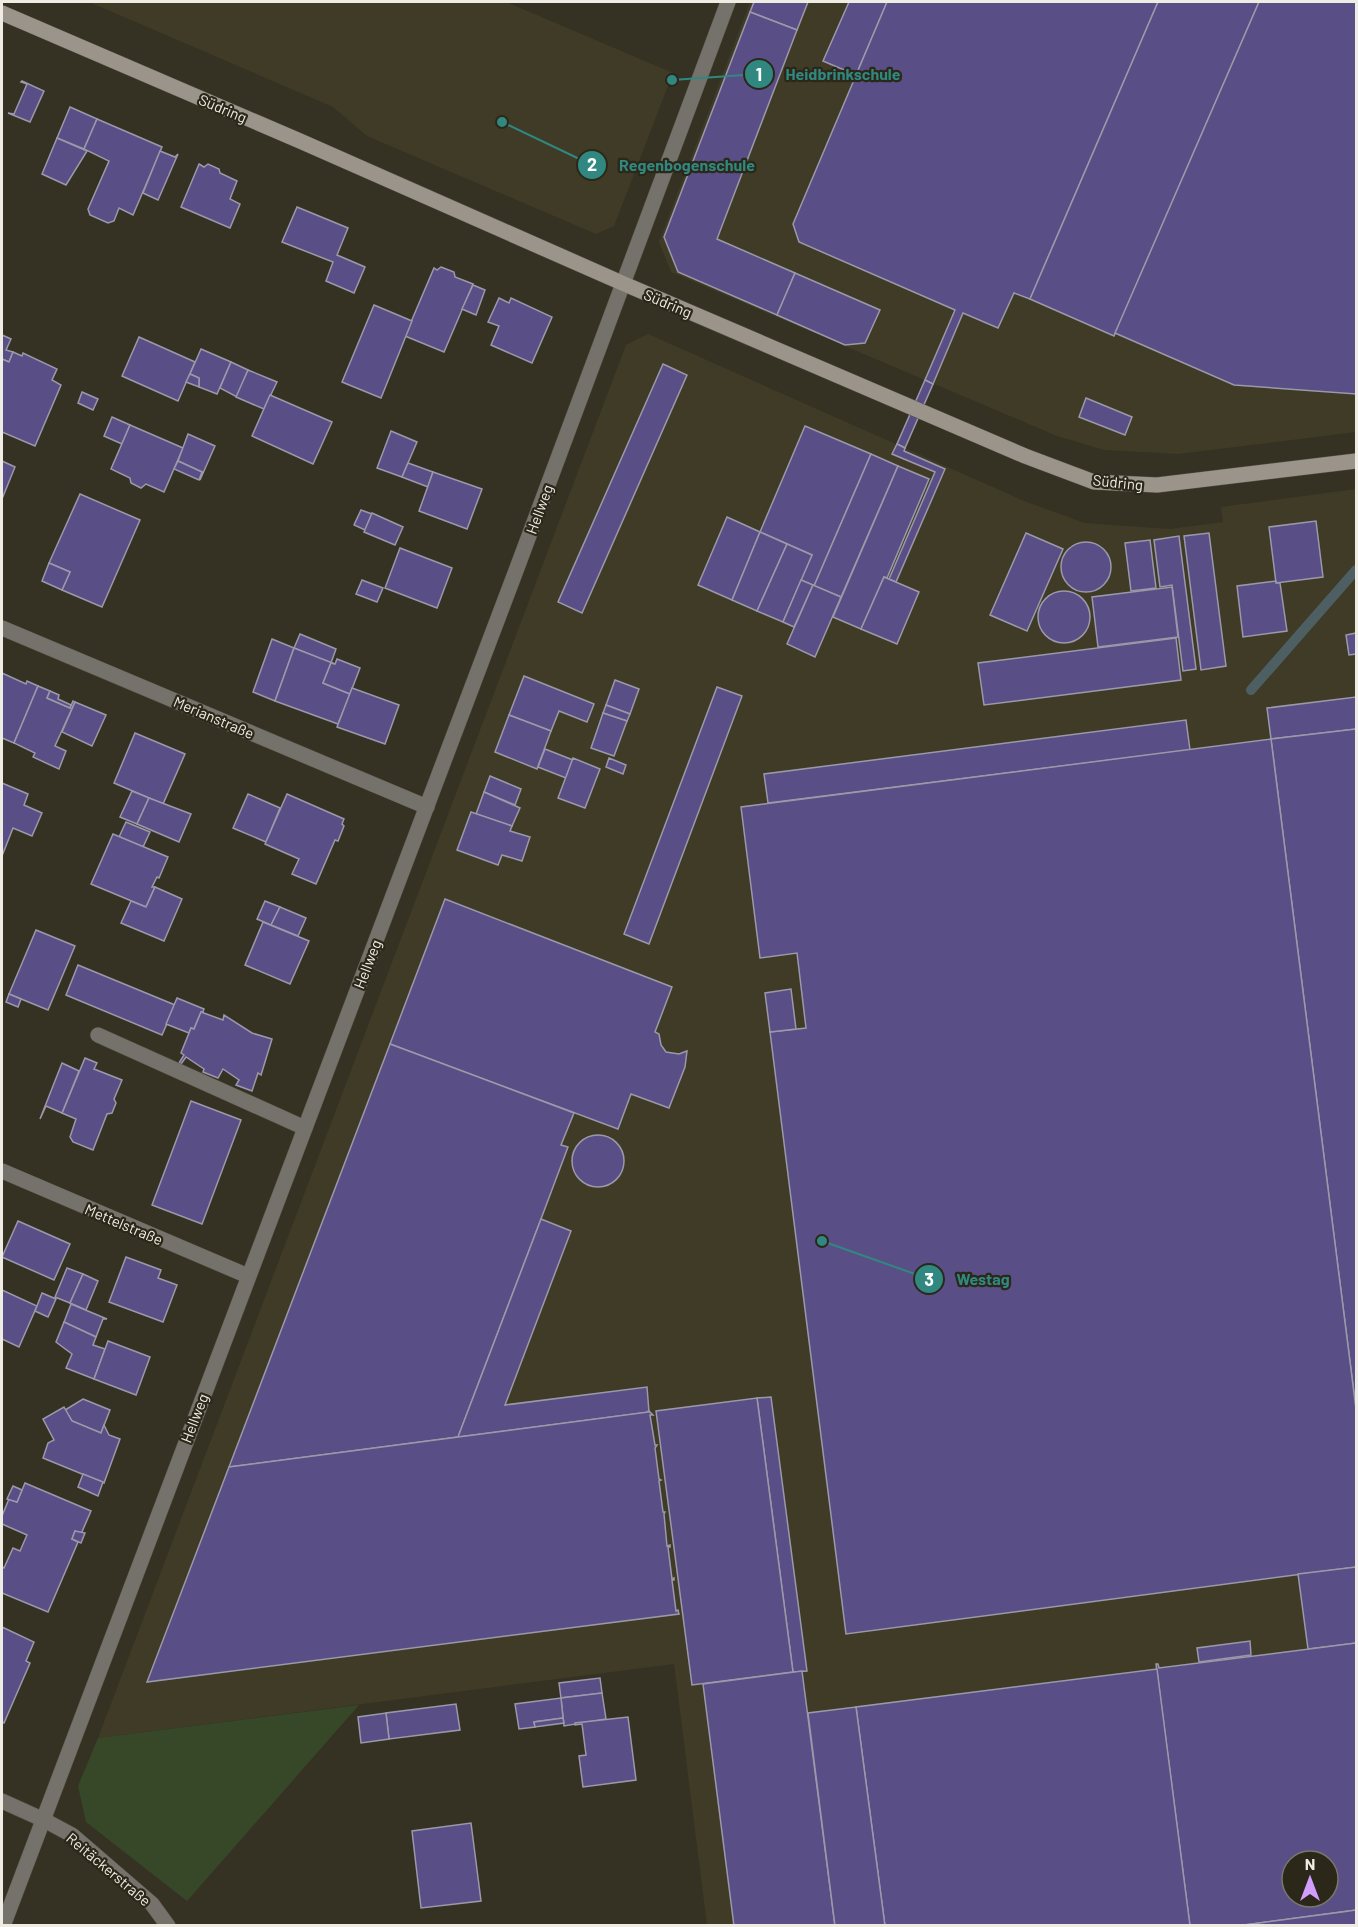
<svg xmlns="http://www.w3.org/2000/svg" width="1358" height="1927" viewBox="0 0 1358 1927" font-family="Barlow,sans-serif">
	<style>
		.built { fill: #3f3b26; fill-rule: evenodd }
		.green { fill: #374828 }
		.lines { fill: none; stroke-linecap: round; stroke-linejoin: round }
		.stream { stroke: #4e5f64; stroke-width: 10 }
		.building { fill: #5a4e86; stroke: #9b99a9; stroke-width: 1.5; fill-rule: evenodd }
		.lane-casing { stroke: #535043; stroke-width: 16 }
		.street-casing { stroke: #535043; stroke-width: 16 }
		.secondary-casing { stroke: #535043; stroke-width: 16 }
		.lane { stroke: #75716b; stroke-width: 15 }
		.street { stroke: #75716b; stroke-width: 15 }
		.secondary { stroke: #9b948a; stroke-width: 15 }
		.labels { text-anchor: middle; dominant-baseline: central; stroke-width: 4.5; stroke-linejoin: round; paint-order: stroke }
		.street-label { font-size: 15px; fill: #eeece3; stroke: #2b281a }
		.leader { fill: none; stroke: #308880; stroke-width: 2 }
		.callout-dot { fill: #308880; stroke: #2b281a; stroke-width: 2 }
		.mark-label { font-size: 18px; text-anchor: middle; font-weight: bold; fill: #fff }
		.callout-label { font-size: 16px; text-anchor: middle; font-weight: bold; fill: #308880; stroke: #2b281a; stroke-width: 4.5; stroke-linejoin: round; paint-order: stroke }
	</style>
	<rect width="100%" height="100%" fill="#353224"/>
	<g class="built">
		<path d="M89 2H506L673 73 614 226 596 234 367 136 333 107Z"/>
		<path d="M750 2H1356V432L1178 454 1104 450 1057 436 671 272 659 242Z"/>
		<path d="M648 334 1024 501 1085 523 1169 529 1223 522 1221 507 1356 489V1925H707L674 1664 98 1738 626 345ZM1292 1861H1328V1897H1292Z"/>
	</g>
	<path class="green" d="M359 1705 187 1901 86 1822 78 1786 98 1738Z"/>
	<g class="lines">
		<path class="stream" d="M1251 690 1356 570"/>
	</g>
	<g class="building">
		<path d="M754 2H808L797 30 750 12Z"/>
		<path d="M849 2H887L856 75 823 61Z"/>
		<path d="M887 2H1158L1030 299 1014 293 998 328 963 313 933 384 925 380 955 310 799 242 793 224Z"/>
		<path d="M1158 2H1259L1114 336 1030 299Z"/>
		<path d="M1259 2H1356V394L1234 385 1115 333Z"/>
		<path d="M750 12 797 30 717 239 795 273 777 315 678 272 664 237Z"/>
		<path d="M22 81 44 91 30 122 8 113 14 114 27 84 21 82Z"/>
		<path d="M70 107 97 119 84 149 57 138Z"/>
		<path d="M97 119 162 147 133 215 119 208 114 221 108 223 90 215 88 209 109 161 84 149Z"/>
		<path d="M57 138 87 151 66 185 42 174Z"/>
		<path d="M160 151 175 157 178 154 158 200 143 193Z"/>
		<path d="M199 164 204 167 208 164 219 169 220 173 237 181 230 199 240 204 230 228 181 207Z"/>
		<path d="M297 207 348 228 337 255 365 267 354 293 326 281 333 262 282 242Z"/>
		<path d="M441 267 454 272 455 277 473 284 444 352 405 336 434 268 437 270Z"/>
		<path d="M795 273 880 310 865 343 845 345 777 315Z"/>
		<path d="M473 285 485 290 476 315 462 309Z"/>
		<path d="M499 298 509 303 511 298 552 317 532 363 491 345 499 326 488 322Z"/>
		<path d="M374 305 412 321 381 398 342 382Z"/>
		<path d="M2 335 11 339 6 350 13 352 9 362 2 359Z"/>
		<path d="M139 337 195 362 178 401 122 376Z"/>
		<path d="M201 349 231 362 217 394 199 387V378L190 374Z"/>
		<path d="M13 352 22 356 23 353 57 369 52 380 61 385 35 446 2 432V359L9 362Z"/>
		<path d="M231 362 248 370 237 397 220 388Z"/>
		<path d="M663 364 687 375 582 613 558 602Z"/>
		<path d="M248 370 277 382 264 409 236 397Z"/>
		<path d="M190 374 199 378V387L186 382Z"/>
		<path d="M925 380 933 384 905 448 897 444Z"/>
		<path d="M82 392 98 399 93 410 78 403Z"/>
		<path d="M270 395 332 422 313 464 252 436Z"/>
		<path d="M1086 398 1132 417 1125 435 1079 417Z"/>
		<path d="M112 417 130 425 122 444 104 436Z"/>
		<path d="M130 425 183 448 164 492 146 484 141 488 131 483 130 478 111 469Z"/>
		<path d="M805 426 871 454 814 586 801 580 812 555 760 532Z"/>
		<path d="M391 431 417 442 402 477 377 468Z"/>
		<path d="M188 434 215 446 200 480 202 472 178 461Z"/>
		<path d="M897 444 905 448 904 451 945 469 896 582 889 579 935 472 892 454Z"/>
		<path d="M871 454 898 466 841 597 814 586Z"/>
		<path d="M2 461 15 467 2 499Z"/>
		<path d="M178 461 202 472 199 480 174 469Z"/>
		<path d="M408 463 433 472 428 487 402 477Z"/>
		<path d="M898 466 929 479 887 578 884 577 861 629 833 617Z"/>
		<path d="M433 472 482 489 467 529 419 511Z"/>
		<path d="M80 494 140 520 102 607 62 590 70 572 49 563Z"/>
		<path d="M361 510 372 514 365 530 354 525Z"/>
		<path d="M372 513 403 527 395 545 364 532Z"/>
		<path d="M727 517 760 532 732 600 698 585Z"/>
		<path d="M1316 521 1323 577 1276 583 1269 527Z"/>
		<path d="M760 532 787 544 757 611 732 600Z"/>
		<path d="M1026 533 1063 549 1027 631 990 615Z"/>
		<path d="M1209 533 1226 666 1201 670 1184 536Z"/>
		<path d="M1179 536 1196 669 1183 671 1172 585 1160 587 1154 540Z"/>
		<path d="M1150 540 1156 588 1131 591 1125 543Z"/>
		<circle cx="1086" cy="567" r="25"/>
		<path d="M787 544 812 555 783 622 757 611Z"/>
		<path d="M400 548 452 568 437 608 385 588Z"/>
		<path d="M49 563 70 572 62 590 42 581Z"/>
		<path d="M884 577 919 592 897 644 861 629Z"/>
		<path d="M362 580 383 588 377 602 356 594Z"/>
		<path d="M801 580 813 585 794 627 783 622Z"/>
		<path d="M1276 581V583H1280L1287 631 1243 637 1237 586Z"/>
		<path d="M813 585 841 597 815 657 787 644Z"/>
		<path d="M1172 587 1178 637 1098 647 1092 597Z"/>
		<circle cx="1064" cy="617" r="26"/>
		<path d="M1356 633V654L1349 655 1346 635Z"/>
		<path d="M300 634 336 649 331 663 294 648Z"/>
		<path d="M1176 638 1181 680 984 705 978 663Z"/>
		<path d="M272 639 294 648 275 701 253 692Z"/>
		<path d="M294 648 335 664 331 663 323 683 350 694 338 724 275 701Z"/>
		<path d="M337 659 360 668 350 694 323 683 331 663 335 664Z"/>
		<path d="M2 673 26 684 27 681 38 686 14 743 2 738Z"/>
		<path d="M524 676 594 704 587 722 559 711 551 731 509 715Z"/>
		<path d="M615 680 639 689 630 714 606 705Z"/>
		<path d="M38 686 50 691 47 698 70 708 73 701 75 702 55 746 66 751 59 769 33 757 35 753 14 743Z"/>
		<path d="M717 687 742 696 649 944 624 934Z"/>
		<path d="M352 688 399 705 385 744 337 727Z"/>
		<path d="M50 691 59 695 58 699 71 705 70 708 47 698Z"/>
		<path d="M1356 697V729L1271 739 1267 708Z"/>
		<path d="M75 702 106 715 92 746 62 732Z"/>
		<path d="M606 705 630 714 627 721 603 713Z"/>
		<path d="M603 713 627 721 614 756 591 748Z"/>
		<path d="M509 715 551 731 537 769 495 752Z"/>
		<path d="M1186 720 1190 750 768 803 764 774Z"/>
		<path d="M1356 729V1409L1271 739Z"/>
		<path d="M135 733 185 754 163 804 114 783Z"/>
		<path d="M1271 739 1356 1409V1567L846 1634 770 1032 806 1028 797 953 760 958 741 807Z"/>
		<path d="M545 749 573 760 566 778 538 767Z"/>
		<path d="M573 758 600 769 585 808 558 798Z"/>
		<path d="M609 758 626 765 623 774 606 767Z"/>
		<path d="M490 776 521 789 515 805 484 792Z"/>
		<path d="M2 783 28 794 24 805 42 813 32 836 13 828 2 856Z"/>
		<path d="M132 791 149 798 137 824 120 817Z"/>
		<path d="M484 792 520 808 512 826 476 814Z"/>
		<path d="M248 794 280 808 266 842 233 828Z"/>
		<path d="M287 794 344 819 342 824 344 826 338 841 335 840 316 884 292 874 299 859 265 844Z"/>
		<path d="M149 798 191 814 179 842 137 824Z"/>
		<path d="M471 812 512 826 510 831 530 837 522 861 502 855 498 865 457 850Z"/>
		<path d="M126 822 150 832 143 847 119 837Z"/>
		<path d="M113 834 168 857 159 878 157 877 152 887H155L146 907 91 884Z"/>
		<path d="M155 887 182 899 164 941 121 923 131 901 146 907Z"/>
		<path d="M445 899 672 987 655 1032 659 1034 661 1045 666 1052 679 1054 687 1051 685 1067 669 1108 631 1094 618 1129 390 1044Z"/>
		<path d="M265 901 280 907 271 925 257 919Z"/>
		<path d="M280 907 306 918 298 936 271 925Z"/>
		<path d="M263 922 309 941 290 984 245 965Z"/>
		<path d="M36 930 75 946 48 1010 9 994Z"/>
		<path d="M78 965 175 1005 162 1035 66 995Z"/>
		<path d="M791 989 796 1029 770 1032 765 993Z"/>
		<path d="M9 994 21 999 18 1007 6 1002Z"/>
		<path d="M177 998 204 1009 203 1012H201L194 1029 191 1028 189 1033 166 1024Z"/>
		<path d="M201 1012 223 1020 224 1015 252 1033 272 1039 261 1075 258 1073 252 1091 236 1085 239 1080 223 1069 218 1078 203 1072 204 1069 186 1057 181 1064 179 1063 184 1055 181 1053 191 1028 194 1029Z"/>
		<path d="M390 1044 574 1113 561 1145 568 1147 541 1219 458 1437 229 1467Z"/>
		<path d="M85 1058 97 1063 94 1069 122 1080 114 1099 116 1103 112 1113 107 1114 93 1150 73 1142 70 1137 76 1119 62 1113Z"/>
		<path d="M62 1063 79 1071 62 1113 46 1106 40 1119Z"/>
		<path d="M191 1101 241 1120 202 1224 152 1205Z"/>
		<circle cx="598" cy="1161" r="26"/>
		<path d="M541 1219 571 1231 505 1405 647 1387 649 1412 458 1437Z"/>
		<path d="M18 1221 70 1244 54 1280 2 1257Z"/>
		<path d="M126 1257 161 1270 158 1278 177 1285 163 1322 109 1302Z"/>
		<path d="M67 1268 83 1274 70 1303 55 1297Z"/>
		<path d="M83 1274 98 1281 86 1310 70 1303Z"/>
		<path d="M2 1290 37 1306 19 1347 2 1339Z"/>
		<path d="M42 1293 56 1299 48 1317 35 1311Z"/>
		<path d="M71 1304 107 1319H103L96 1337 64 1322Z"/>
		<path d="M64 1322 96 1337 93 1345 105 1349 94 1379 66 1368 72 1354 56 1342Z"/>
		<path d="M108 1341 150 1357 136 1395 94 1379Z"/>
		<path d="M771 1397 807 1671 793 1672 757 1398Z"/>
		<path d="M757 1398 793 1672 692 1685 656 1411Z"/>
		<path d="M83 1399 110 1410 101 1433 72 1421 65 1410Z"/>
		<path d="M64 1407 72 1421 101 1433 104 1425 109 1435 120 1439 104 1483 43 1458 48 1443 54 1440 43 1419Z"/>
		<path d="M648 1410 653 1415H650L655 1445H657L655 1448 659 1479 661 1480 659 1481 663 1512H665L664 1514 667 1546 670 1545V1547H668L672 1579 674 1578V1580H672L676 1611 678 1610 679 1614 147 1682 229 1467 649 1412Z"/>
		<path d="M83 1474 103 1482 98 1496 78 1487Z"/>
		<path d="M25 1483 91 1511 81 1534 75 1531 72 1539 78 1542 48 1612 2 1593V1567L4 1568 13 1548 20 1551 27 1535 2 1524V1516L9 1499 17 1502Z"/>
		<path d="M13 1486 22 1490 17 1502 7 1499Z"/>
		<path d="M75 1531 85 1533 81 1543 72 1539Z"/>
		<path d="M1356 1567V1643L1308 1649 1298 1574Z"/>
		<path d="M2 1627 34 1642 26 1661 30 1663 4 1723 2 1722Z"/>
		<path d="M1250 1641 1251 1655 1199 1662 1197 1648Z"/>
		<path d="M1356 1643V1910L1237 1926H1190L1156 1664H1158L1159 1668ZM1292 1861H1328V1897H1292Z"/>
		<path d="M1157 1669 1190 1926H885L856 1707Z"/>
		<path d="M802 1671 835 1926H734L703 1684Z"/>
		<path d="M600 1678 602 1693 561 1698 559 1683Z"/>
		<path d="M602 1693 606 1719 564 1726 561 1698Z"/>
		<path d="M561 1698 563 1718 534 1722 535 1727 519 1729 515 1704Z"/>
		<path d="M456 1704 460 1730 389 1739 386 1713Z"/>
		<path d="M856 1707 885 1926H835L808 1713Z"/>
		<path d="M386 1713 389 1739 361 1743 358 1717Z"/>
		<path d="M628 1717 636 1780 583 1787 579 1756 586 1755 582 1724 575 1725V1723Z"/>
		<path d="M563 1718 564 1723 535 1727 534 1722Z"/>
		<path d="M471 1823 481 1901 421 1908 412 1831Z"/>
		<path d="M1356 1910V1926H1237L1342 1912Z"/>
	</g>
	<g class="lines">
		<g class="lane-casing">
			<path id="lane" d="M98 1035 305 1128"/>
		</g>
		<g class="street-casing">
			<g id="street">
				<path d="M2 628 427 807"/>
				<path d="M2 1171 248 1276"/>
				<path d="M2 1801 44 1820 72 1835 152 1904 168 1926"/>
				<path d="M3 1926 517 568 728 2"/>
			</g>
		</g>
		<g class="secondary-casing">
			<path id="secondary" d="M2 13 300 141 622 283 1025 456 1094 482 1157 485 1356 461"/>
		</g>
		<use href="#lane" class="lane"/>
		<use href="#street" class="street"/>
		<use href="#secondary" class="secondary"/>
	</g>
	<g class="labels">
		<g class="street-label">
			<text transform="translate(223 108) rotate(23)">Südring</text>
			<text transform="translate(668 303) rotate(23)">Südring</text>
			<text transform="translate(1118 482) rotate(6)">Südring</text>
			<text transform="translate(539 509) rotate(-70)">Hellweg</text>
			<text transform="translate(214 717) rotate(23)">Merianstraße</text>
			<text transform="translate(367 964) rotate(-69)">Hellweg</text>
			<text transform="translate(124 1224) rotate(23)">Mettelstraße</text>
			<text transform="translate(194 1418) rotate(-69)">Hellweg</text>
			<text transform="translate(109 1869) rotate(40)">Reitäckerstraße</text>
		</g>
	</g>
	<path class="leader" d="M672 80L759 74M502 122L592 165M822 1241L929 1279"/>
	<g class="callout-dot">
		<circle cx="672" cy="80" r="6"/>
		<circle cx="502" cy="122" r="6"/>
		<circle cx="822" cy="1241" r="6"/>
		<circle cx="759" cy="74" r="15"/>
		<circle cx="592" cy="165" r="15"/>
		<circle cx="929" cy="1279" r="15"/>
	</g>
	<g class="mark-label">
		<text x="759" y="81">1</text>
		<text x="592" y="171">2</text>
		<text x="929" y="1286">3</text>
	</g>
	<g class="callout-label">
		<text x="843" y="80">Heidbrinkschule</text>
		<text x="687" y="171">Regenbogenschule</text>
		<text x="983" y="1285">Westag</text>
	</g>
	<rect width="1358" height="1927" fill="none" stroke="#eeece3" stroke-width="6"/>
	<g transform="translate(1310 1879)"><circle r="28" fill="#2b281a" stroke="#79766a" stroke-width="1.5"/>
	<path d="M0-4.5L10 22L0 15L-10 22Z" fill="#d29dfd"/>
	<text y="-9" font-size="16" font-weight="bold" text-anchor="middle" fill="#eeece3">N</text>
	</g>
</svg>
